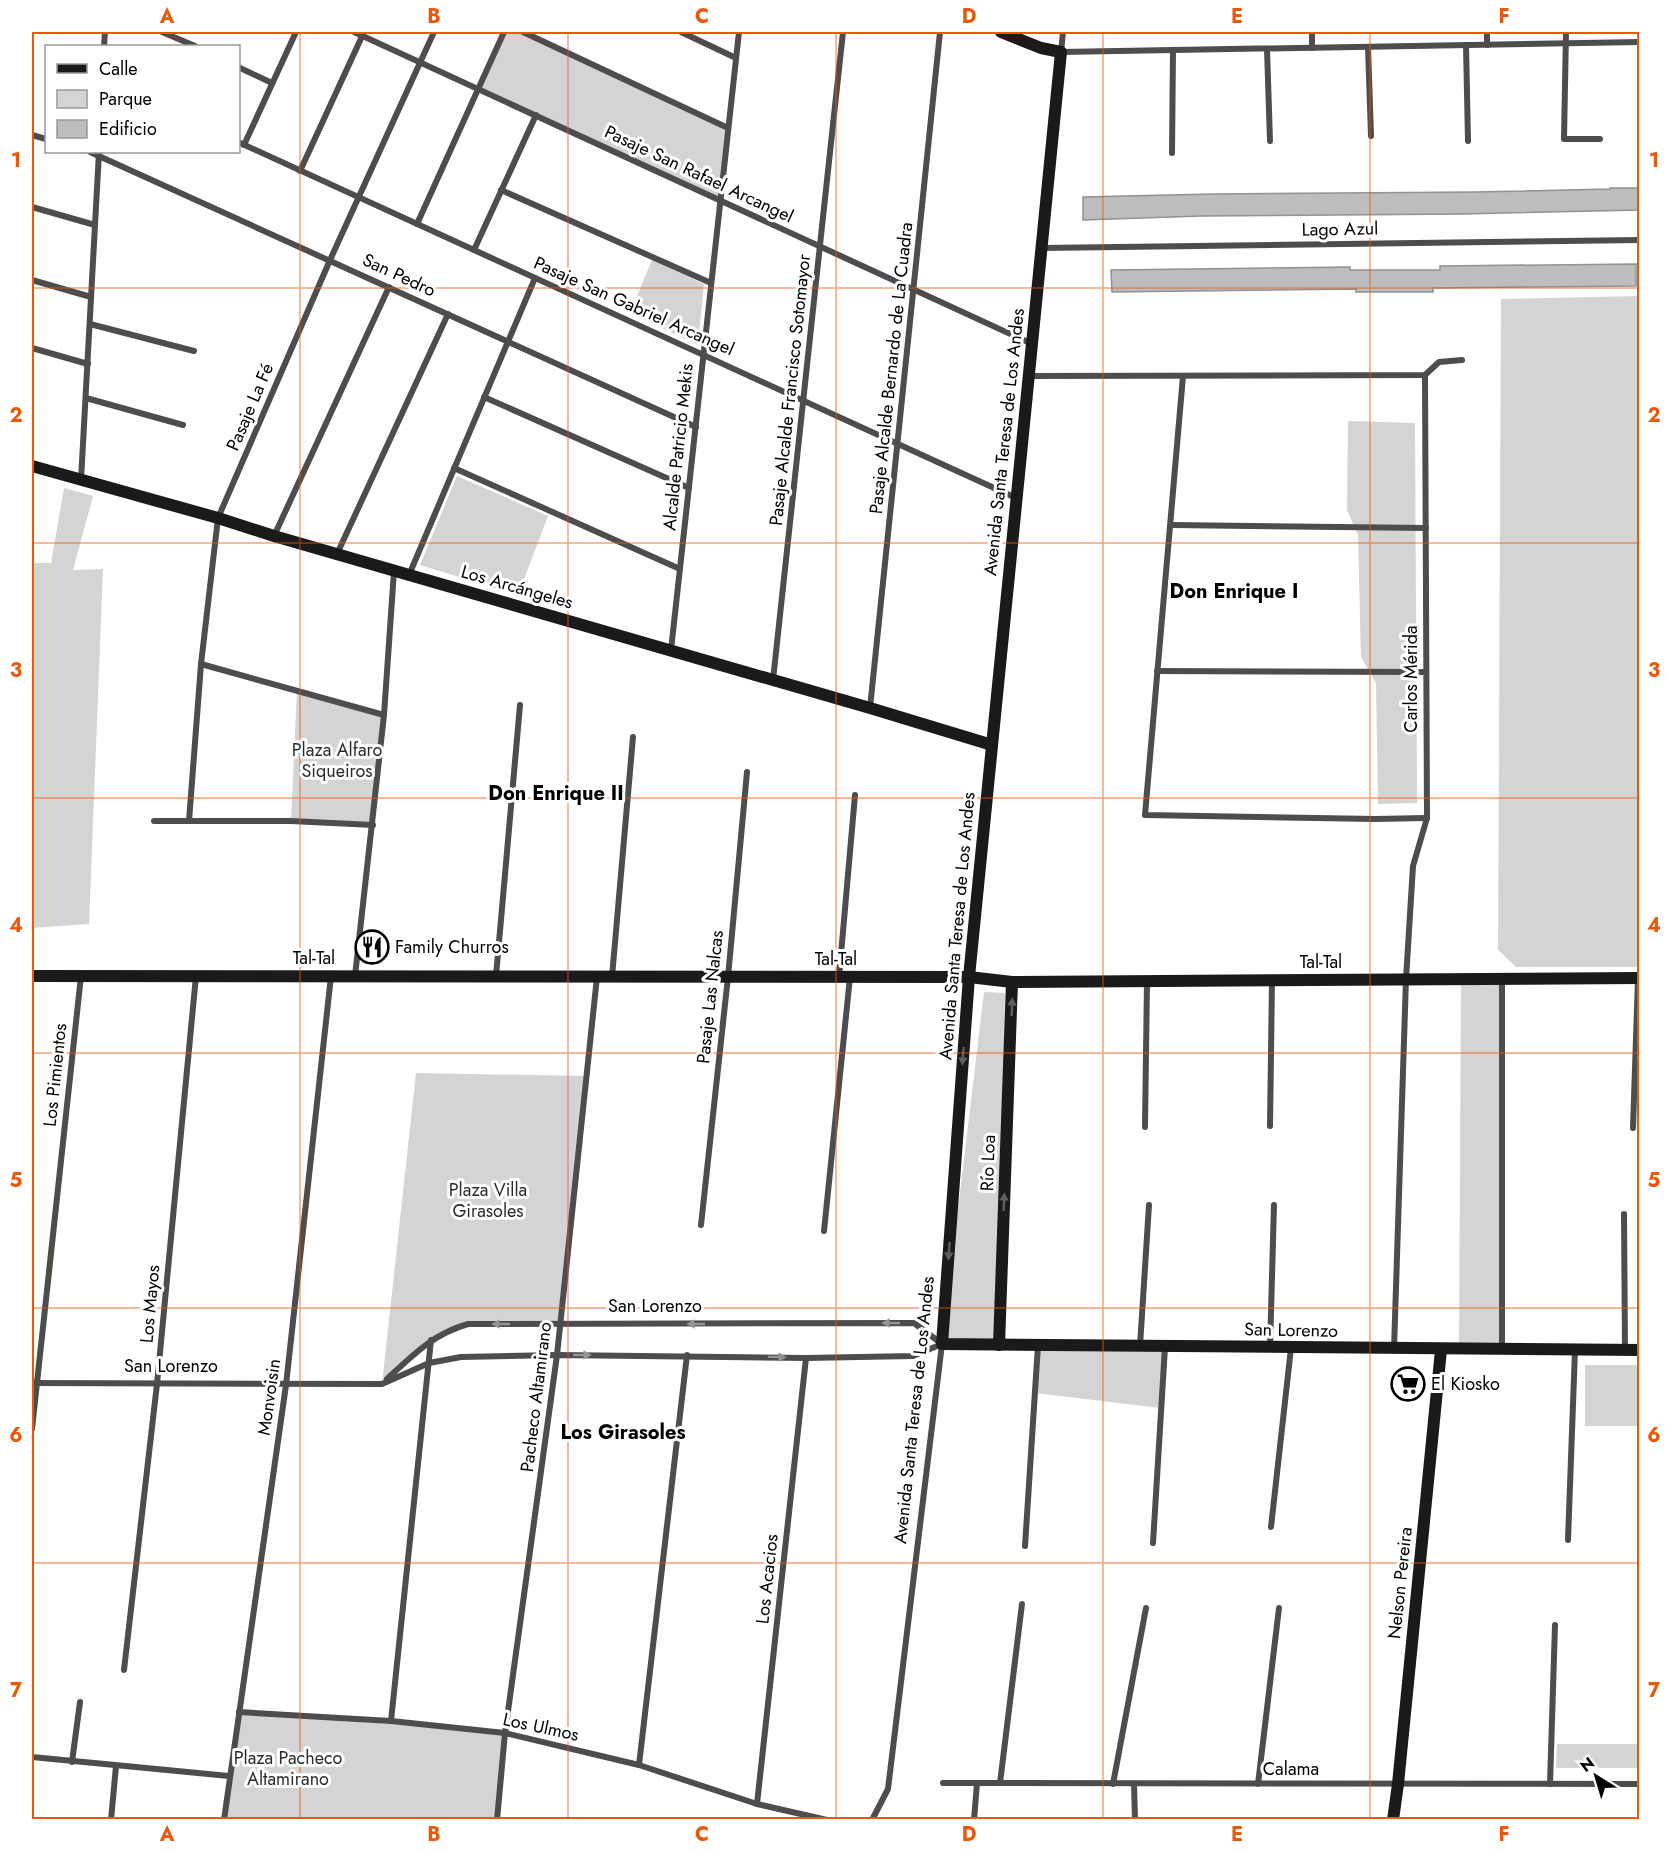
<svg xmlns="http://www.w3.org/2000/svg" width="1671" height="1851" viewBox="0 0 1671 1851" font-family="Jost,sans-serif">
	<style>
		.green { fill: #d4d4d4 }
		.building { fill: #bdbdbd; stroke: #919191; stroke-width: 1.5 }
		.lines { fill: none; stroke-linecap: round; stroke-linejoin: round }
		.street { stroke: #4d4d4d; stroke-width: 6 }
		.secondary { stroke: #1a1a1a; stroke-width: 12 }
		.oneway { fill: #5f5f5f }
		.oneway2 { fill: #949494 }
		.grid { fill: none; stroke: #e8590c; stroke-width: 1.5; stroke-opacity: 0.55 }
		.labels { text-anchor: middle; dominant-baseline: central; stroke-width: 6; stroke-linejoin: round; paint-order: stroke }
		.street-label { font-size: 18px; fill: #000; stroke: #fff }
		.park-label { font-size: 18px; fill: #2b2b2b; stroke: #fff }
		.poi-label { font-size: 18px; fill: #000; stroke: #fff; text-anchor: start }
		.neighbourhood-label { font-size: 20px; font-weight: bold; fill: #000; stroke: #fff }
		.neatline { fill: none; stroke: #e8590c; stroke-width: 2 }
		.grid-label { font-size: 20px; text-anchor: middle; font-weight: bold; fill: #e8590c }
	</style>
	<rect width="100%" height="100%" fill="#fff"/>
	<g class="green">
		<path d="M504 32H523L728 128 722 201 478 89Z"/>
		<path d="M652 260 704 284 698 345 630 313Z"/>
		<path d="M1639 296V967H1516L1498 950 1501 299Z"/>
		<path d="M1348 421 1415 423 1417 803 1378 804 1376 683 1361 657 1358 535 1347 510Z"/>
		<path d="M457 476 548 516 518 595 420 565Z"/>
		<path d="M64 488 93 496 73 570 103 569 89 924 32 928V563H51Z"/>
		<path d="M297 690 384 715 373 825 291 821Z"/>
		<path d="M1461 980H1502V1350H1459Z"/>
		<path d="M984 992 1005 993 999 1345 942 1344Z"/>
		<path d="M416 1073 587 1076 561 1324H468L451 1329 382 1384Z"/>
		<path d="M1038 1345 1165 1347 1160 1408 1035 1393Z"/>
		<rect x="1585" y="1365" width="54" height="61"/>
		<path d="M239 1712 505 1733 497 1819 224 1820Z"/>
		<path d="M1557 1744H1639V1768H1556Z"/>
	</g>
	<g class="building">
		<path d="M1610 188H1640V210L1463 214 1202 216 1083 220V197L1213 194 1476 192 1610 189Z"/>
		<path d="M1636 264V286L1433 288V292H1356V289L1112 292 1111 270 1350 267V270H1440V266Z"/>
	</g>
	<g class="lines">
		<g class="street">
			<path d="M162 32 195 46"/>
			<path d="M354 32 1032 344"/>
			<path d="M523 32 728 128"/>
			<path d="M681 32 736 58"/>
			<path d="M1063 32 1061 52 1640 42"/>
			<path d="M1312 32V48"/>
			<path d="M1566 32 1564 139H1600"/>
			<path d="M1466 45 1468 141"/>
			<path d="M1487 45V32"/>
			<path d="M104 46 105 32"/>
			<path d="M1368 47 1371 136"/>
			<path d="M1267 49 1270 141"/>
			<path d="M238 67 272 83"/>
			<path d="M32 135 46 139"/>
			<path d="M238 142 1016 498"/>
			<path d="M244 145 296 32"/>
			<path d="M90 152 696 427"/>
			<path d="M1172 153 1173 50"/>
			<path d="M300 171 364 32"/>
			<path d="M501 190 711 283"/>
			<path d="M32 207 95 225"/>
			<path d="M417 224 504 32"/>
			<path d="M1042 248 1640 240"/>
			<path d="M474 250 536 115"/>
			<path d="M32 280 91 297"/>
			<path d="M90 324 194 351"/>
			<path d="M32 348 88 364"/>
			<path d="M1028 376 1425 375 1439 362 1462 360"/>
			<path d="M1183 376 1145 815 1375 819 1427 818"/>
			<path d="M484 397 689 488"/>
			<path d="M86 398 183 425"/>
			<path d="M454 468 680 569"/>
			<path d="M81 480 99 152"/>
			<path d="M1171 525 1426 528"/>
			<path d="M274 536 389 287"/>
			<path d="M337 554 448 314"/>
			<path d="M409 575 535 278"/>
			<path d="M671 650 739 32"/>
			<path d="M201 664 384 715"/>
			<path d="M1157 671 1426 672"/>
			<path d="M773 680 843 32"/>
			<path d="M870 708 940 32"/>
			<path d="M154 821H291L373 825"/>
			<path d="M189 821 201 664 218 518 330 260 434 32"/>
			<path d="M355 976 384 715 394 571"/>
			<path d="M496 976 520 705"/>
			<path d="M612 977 633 737"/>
			<path d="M839 977 855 795"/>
			<path d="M1270 1126 1272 980"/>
			<path d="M1145 1127 1147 981"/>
			<path d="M1633 1128 1638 979"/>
			<path d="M1624 1214 1625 1350"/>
			<path d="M701 1225 728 977 747 772"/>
			<path d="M824 1231 850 977"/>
			<path d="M1140 1346 1149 1205"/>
			<path d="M1270 1348 1274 1205"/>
			<path d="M1394 1349 1406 979 1413 866 1427 818 1425 375"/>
			<path d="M1502 1350V980"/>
			<path d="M387 1379C413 1355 433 1334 468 1324L914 1323 942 1344"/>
			<path d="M32 1383 382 1384 429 1363 461 1357 557 1355 806 1358 913 1356 942 1344"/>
			<path d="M32 1429 81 976"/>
			<path d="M1271 1527 1291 1348"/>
			<path d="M1568 1540 1575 1350"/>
			<path d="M1153 1543 1165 1347"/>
			<path d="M1025 1546 1038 1345"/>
			<path d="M124 1670 157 1384 196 976"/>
			<path d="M239 1712 391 1721 505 1733 639 1765 757 1804 827 1820"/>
			<path d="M391 1721 431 1340"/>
			<path d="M32 1757 229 1776"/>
			<path d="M72 1762 80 1702"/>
			<path d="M639 1765 687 1355"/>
			<path d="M943 1783 1640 1784"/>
			<path d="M1000 1783 1022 1604"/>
			<path d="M1113 1784 1146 1608"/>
			<path d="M1134 1784 1135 1820"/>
			<path d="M1258 1784 1279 1608"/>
			<path d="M1550 1784 1555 1625"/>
			<path d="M757 1804 806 1358"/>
			<path d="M111 1820 116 1766"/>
			<path d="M224 1820 286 1385 331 976"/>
			<path d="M497 1820 505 1733 557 1355 597 977"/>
			<path d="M872 1820 888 1789 942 1344"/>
			<path d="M974 1820 977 1783"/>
		</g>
		<g class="secondary">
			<path d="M1001 32 1041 48 1061 52 969 977 942 1344 1640 1350"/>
			<path d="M32 466 218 518 274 536 870 708 992 745"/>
			<path d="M32 976 969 977 1012 982 1640 978"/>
			<path d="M999 1345 1012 982"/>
			<path d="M1393 1820 1398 1784 1441 1350"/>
		</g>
	</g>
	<defs><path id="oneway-solid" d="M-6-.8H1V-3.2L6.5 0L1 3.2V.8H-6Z" transform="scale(1.5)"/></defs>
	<g class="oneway">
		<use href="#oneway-solid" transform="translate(1012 1007) rotate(-88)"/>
		<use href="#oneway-solid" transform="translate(963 1056) rotate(94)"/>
		<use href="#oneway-solid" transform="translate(1004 1202) rotate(-88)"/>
		<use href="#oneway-solid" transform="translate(949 1251) rotate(94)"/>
	</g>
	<g class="oneway2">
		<use href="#oneway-solid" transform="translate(891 1323) rotate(180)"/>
		<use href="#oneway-solid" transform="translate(501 1324) rotate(180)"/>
		<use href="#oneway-solid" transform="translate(696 1324) rotate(180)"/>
		<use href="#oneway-solid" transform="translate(582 1355)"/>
		<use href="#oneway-solid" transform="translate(777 1357) rotate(1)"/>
	</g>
	<path class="grid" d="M300 32V1820M568 32V1820M836 32V1820M1103 32V1820M1370 32V1820M32 288H1640M32 543H1640M32 798H1640M32 1053H1640M32 1308H1640M32 1563H1640"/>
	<defs>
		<g id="restaurant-ring" transform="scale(1.725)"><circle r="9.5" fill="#fff" stroke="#000" stroke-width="1.5"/><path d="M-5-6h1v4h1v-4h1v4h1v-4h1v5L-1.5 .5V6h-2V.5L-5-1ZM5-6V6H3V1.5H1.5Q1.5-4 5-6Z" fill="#000"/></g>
		<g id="supermarket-ring" transform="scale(1.725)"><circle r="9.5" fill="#fff" stroke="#000" stroke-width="1.5"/><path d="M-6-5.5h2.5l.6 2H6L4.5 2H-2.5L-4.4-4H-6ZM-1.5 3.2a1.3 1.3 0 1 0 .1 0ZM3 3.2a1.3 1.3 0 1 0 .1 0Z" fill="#000"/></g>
	</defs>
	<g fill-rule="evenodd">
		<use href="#restaurant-ring" x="372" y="947"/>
		<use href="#supermarket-ring" x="1408" y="1384"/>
	</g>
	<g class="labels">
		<g class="street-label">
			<text transform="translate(699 174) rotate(25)">Pasaje San Rafael Arcangel</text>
			<text transform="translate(1340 229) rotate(-1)">Lago Azul</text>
			<text transform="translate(399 275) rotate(25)">San Pedro</text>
			<text transform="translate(634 306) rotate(24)">Pasaje San Gabriel Arcangel</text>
			<text transform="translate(891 368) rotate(-84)">Pasaje Alcalde Bernardo de La Cuadra</text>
			<text transform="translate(790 390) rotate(-84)">Pasaje Alcalde Francisco Sotomayor</text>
			<text transform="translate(250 407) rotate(-67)">Pasaje La Fé</text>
			<text transform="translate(1004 442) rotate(-84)">Avenida Santa Teresa de Los Andes</text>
			<text transform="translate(678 447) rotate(-84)">Alcalde Patricio Mekis</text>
			<text transform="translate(517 587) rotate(16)">Los Arcángeles</text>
			<text transform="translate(1411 679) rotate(-90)">Carlos Mérida</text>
			<text transform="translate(957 926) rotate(-85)">Avenida Santa Teresa de Los Andes</text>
			<text x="314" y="958">Tal-Tal</text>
			<text x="836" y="959">Tal-Tal</text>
			<text x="1321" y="962">Tal-Tal</text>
			<text transform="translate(710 997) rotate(-84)">Pasaje Las Nalcas</text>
			<text transform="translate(55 1075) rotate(-84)">Los Pimientos</text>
			<text transform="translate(988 1163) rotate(-88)">Río Loa</text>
			<text transform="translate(150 1304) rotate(-85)">Los Mayos</text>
			<text x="655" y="1306">San Lorenzo</text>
			<text transform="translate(1291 1330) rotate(1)">San Lorenzo</text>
			<text x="171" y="1366">San Lorenzo</text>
			<text transform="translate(269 1397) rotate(-82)">Monvoisin</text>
			<text transform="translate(536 1397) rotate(-83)">Pacheco Altamirano</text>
			<text transform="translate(914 1410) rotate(-84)">Avenida Santa Teresa de Los Andes</text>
			<text transform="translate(767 1579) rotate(-84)">Los Acacios</text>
			<text transform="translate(1400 1583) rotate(-84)">Nelson Pereira</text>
			<text transform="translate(541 1727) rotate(12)">Los Ulmos</text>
			<text x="1291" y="1769">Calama</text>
		</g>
		<g class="park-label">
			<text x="337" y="750">Plaza Alfaro<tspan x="337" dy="21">Siqueiros</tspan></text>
			<text x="488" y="1190">Plaza Villa<tspan x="488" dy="21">Girasoles</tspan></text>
			<text x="288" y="1758">Plaza Pacheco<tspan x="288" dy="21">Altamirano</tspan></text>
		</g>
		<g class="poi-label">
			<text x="395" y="947">Family Churros</text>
			<text x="1431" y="1384">El Kiosko</text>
		</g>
		<g class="neighbourhood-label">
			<text x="1234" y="591">Don Enrique I</text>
			<text x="556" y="793">Don Enrique II</text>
			<text x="623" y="1432">Los Girasoles</text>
		</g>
	</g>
	<rect width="1671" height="1851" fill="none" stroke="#ffffff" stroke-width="66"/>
	<rect x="45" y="45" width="195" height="108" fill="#ffffff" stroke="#999999" stroke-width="1.5"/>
	<rect x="57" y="64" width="30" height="9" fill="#1a1a1a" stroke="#999999" stroke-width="1.5"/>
	<text x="99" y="75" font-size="18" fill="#000000">Calle</text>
	<rect x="57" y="90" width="30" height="18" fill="#d4d4d4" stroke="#999999" stroke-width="1.5"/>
	<text x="99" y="105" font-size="18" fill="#000000">Parque</text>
	<rect x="57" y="120" width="30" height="18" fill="#bdbdbd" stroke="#999999" stroke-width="1.5"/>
	<text x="99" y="135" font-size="18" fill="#000000">Edificio</text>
	<g transform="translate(1596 1776) rotate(323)" stroke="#ffffff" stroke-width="4.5" paint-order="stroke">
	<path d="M0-4.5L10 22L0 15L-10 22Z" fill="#000000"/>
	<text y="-9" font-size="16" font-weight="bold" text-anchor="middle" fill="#000000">N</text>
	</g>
	<rect x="33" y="33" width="1605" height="1785" class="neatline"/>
	<g class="grid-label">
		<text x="167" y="23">A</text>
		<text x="434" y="23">B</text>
		<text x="702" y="23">C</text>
		<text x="969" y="23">D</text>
		<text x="1237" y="23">E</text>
		<text x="1504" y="23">F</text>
		<text x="16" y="167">1</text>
		<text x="1654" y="167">1</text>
		<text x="16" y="422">2</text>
		<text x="1654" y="422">2</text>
		<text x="16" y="677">3</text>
		<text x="1654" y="677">3</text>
		<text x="16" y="932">4</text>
		<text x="1654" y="932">4</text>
		<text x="16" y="1187">5</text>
		<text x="1654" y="1187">5</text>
		<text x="16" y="1442">6</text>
		<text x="1654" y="1442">6</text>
		<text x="16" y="1697">7</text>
		<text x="1654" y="1697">7</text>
		<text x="167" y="1841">A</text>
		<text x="434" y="1841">B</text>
		<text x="702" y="1841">C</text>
		<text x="969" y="1841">D</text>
		<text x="1237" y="1841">E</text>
		<text x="1504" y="1841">F</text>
	</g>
</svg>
